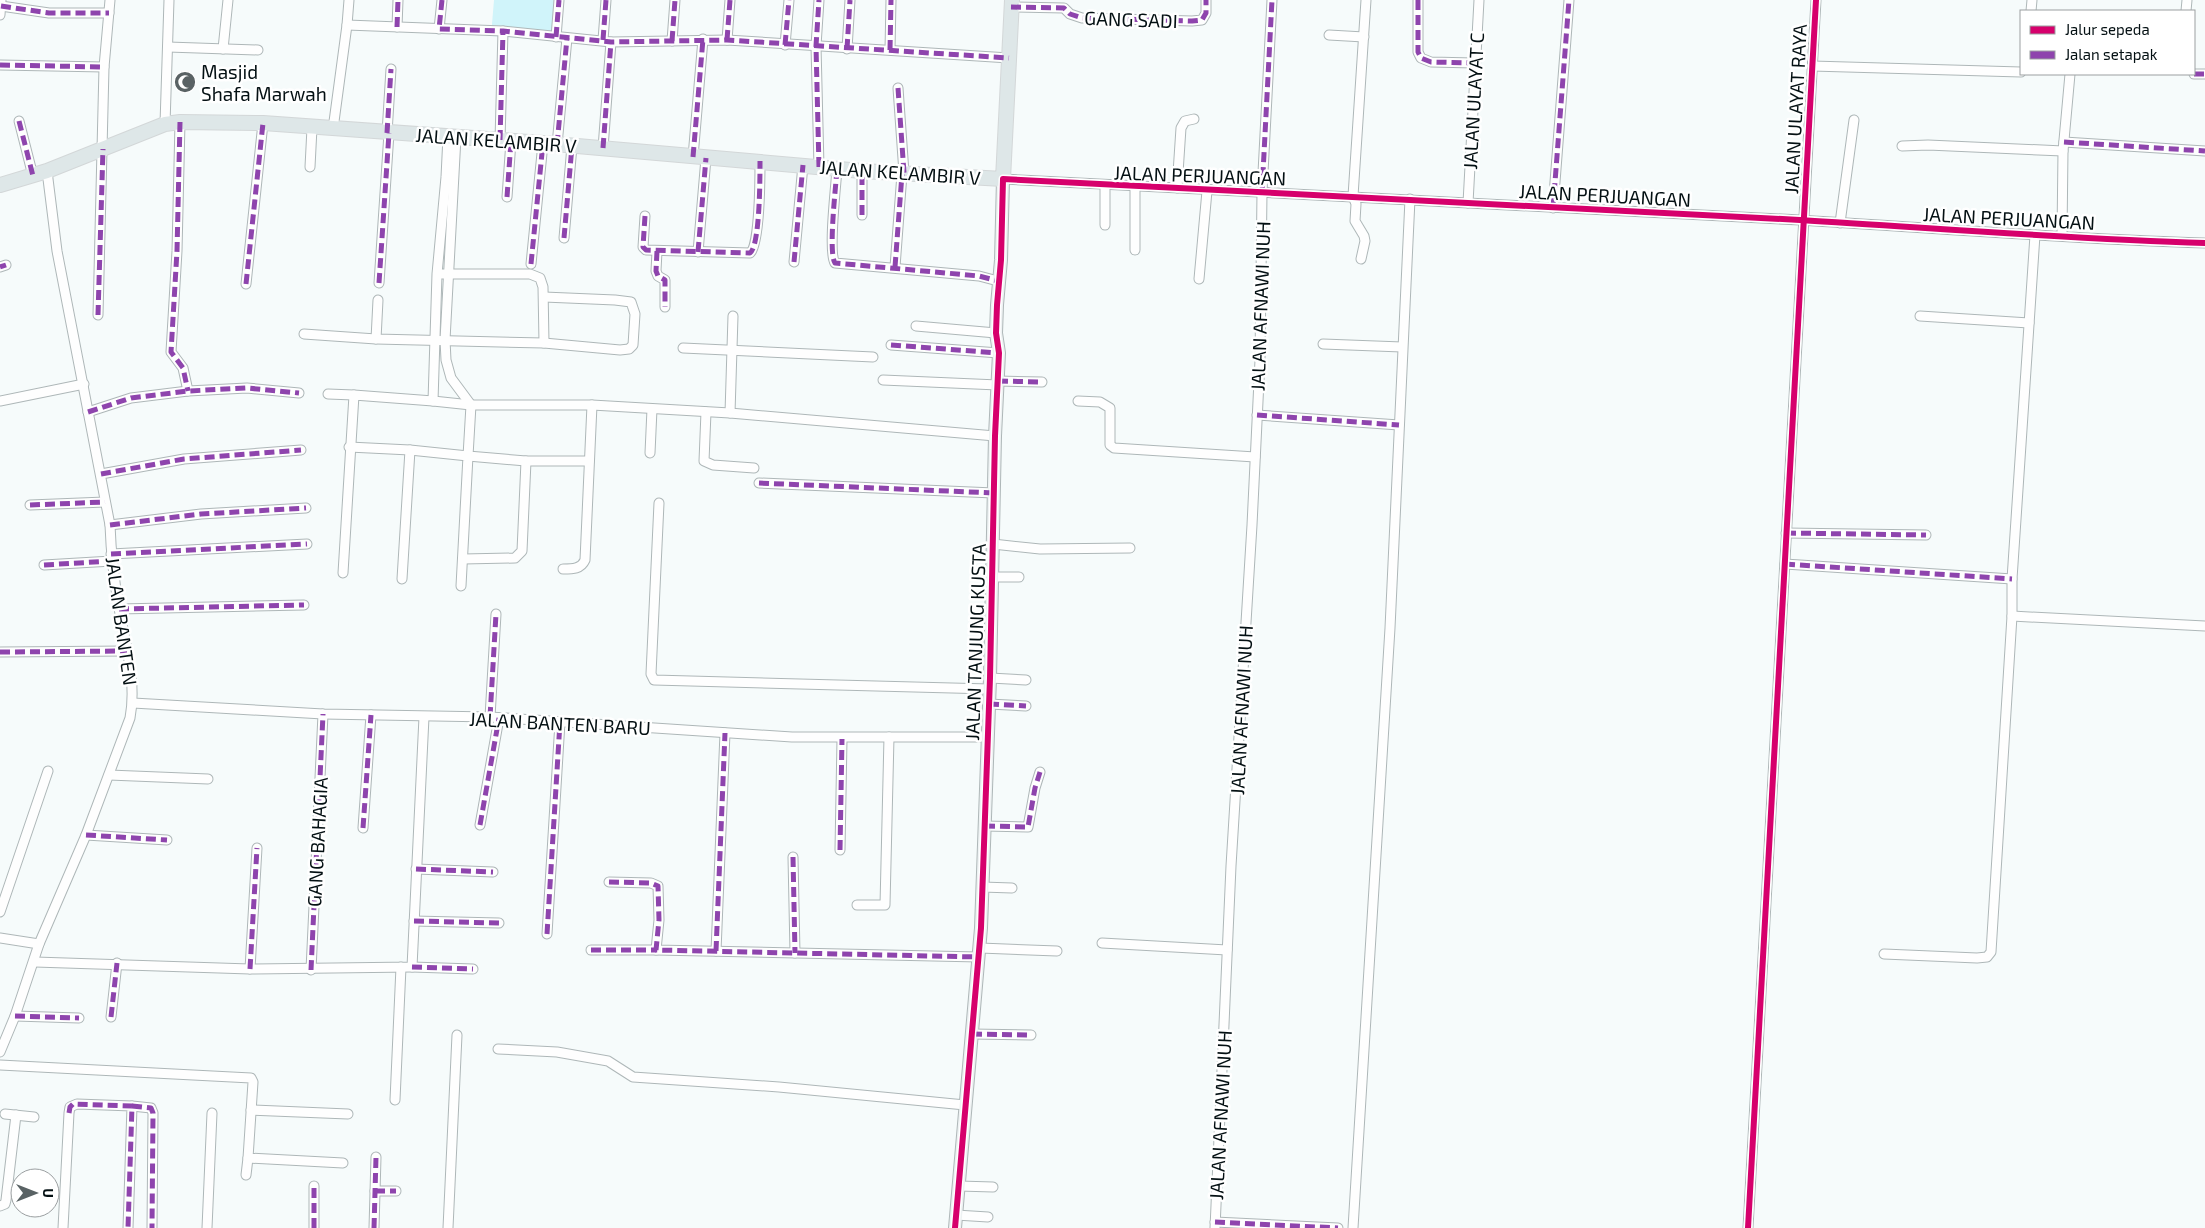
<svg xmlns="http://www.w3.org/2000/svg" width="2205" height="1228" viewBox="0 0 2205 1228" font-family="'Exo 2',sans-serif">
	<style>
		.green { fill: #d0f4fa }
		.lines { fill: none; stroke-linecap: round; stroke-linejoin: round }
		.street-casing { stroke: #aeb7b8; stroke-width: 11 }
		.secondary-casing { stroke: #aeb7b8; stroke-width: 14 }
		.primary-casing { stroke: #d3d7d8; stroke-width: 16 }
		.street { stroke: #fefefe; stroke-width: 9 }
		.secondary { stroke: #eef2f3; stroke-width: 12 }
		.primary { stroke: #dee7e8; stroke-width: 14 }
		.quiet { stroke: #8e44ad; stroke-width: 5; stroke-dasharray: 10 5; stroke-linecap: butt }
		.cycleway-casing { stroke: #fff; stroke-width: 9 }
		.cycleway { stroke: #d6006c; stroke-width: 6 }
		.labels { text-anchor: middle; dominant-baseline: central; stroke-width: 5; stroke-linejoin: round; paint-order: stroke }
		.street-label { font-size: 19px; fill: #041013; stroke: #fff }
		.poi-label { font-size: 19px; fill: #041013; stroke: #fff; text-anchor: start }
	</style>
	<rect width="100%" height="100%" fill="#f6fbfb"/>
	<path class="green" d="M494 0H557L554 40 491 36Z"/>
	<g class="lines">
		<g class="street-casing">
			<g id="street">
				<path d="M1418 0V52L1421 58 1431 62 1474 63"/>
				<path d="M1 6 49 13H109"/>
				<path d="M1011 7 1064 8 1070 14 1082 18 1192 21 1202 20 1206 13V0"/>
				<path d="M2031 11 2032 0"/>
				<path d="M2186 11 2187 0"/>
				<path d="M0 15 1 0"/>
				<path d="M347 25 503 31 611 42 727 40 1009 58"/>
				<path d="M397 27 398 0"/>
				<path d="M439 29 442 0"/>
				<path d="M1329 35 1364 37"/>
				<path d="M556 37 559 0"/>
				<path d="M603 40 606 0"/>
				<path d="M727 40 730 0"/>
				<path d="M672 41 675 0"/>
				<path d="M785 45 789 0"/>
				<path d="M168 47 258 50"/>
				<path d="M223 49 228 0"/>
				<path d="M847 49 850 0"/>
				<path d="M890 50 891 0"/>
				<path d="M0 65 104 67"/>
				<path d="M1812 66 2021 72"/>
				<path d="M2194 74H2205"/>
				<path d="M898 88 904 173"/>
				<path d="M19 121 33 176"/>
				<path d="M180 122 177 251 171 352 183 368 188 391"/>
				<path d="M165 124 169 0"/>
				<path d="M333 129 347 25 349 0"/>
				<path d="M387 133 391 69"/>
				<path d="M456 137 445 340 446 360 451 378 471 405 468 456 526 461H589"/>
				<path d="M500 140 503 31"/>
				<path d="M2064 142 2205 151"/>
				<path d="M557 145 567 38"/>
				<path d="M1902 146 1928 145 2063 151"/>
				<path d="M603 148 611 42"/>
				<path d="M693 157 703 39"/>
				<path d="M310 167 312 128"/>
				<path d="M819 167 816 46 819 0"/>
				<path d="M837 169C836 185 828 253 835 263L979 276 998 281"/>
				<path d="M1003 179C1269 195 1535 205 1800 220 1935 228 2070 239 2205 243"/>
				<path d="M1177 188 1181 128 1185 121 1194 119"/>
				<path d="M507 197 511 141"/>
				<path d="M1468 203 1479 0"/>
				<path d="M1553 208 1569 0"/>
				<path d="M862 215V171"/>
				<path d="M645 216 643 247 646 250 750 253C760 246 760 177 760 161"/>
				<path d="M1840 223 1854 120"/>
				<path d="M1105 225V185"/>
				<path d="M2062 235 2063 151 2070 74"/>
				<path d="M564 238 572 146"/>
				<path d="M1135 250V187"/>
				<path d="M657 251 656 271 658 276 665 280V307"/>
				<path d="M698 252 706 158"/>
				<path d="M1361 259 1365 241 1364 236 1355 221 1356 204 1353 196 1366 0"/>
				<path d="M794 262 803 165"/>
				<path d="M531 264 543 143"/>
				<path d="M0 267 6 265"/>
				<path d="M895 267 902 174"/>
				<path d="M442 274H530L540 278 543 287 544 343"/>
				<path d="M1199 279 1207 191"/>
				<path d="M379 283 389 133"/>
				<path d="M246 284 263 123"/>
				<path d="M98 315 104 67 110 0"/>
				<path d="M1920 316 2029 323"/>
				<path d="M916 326 996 333"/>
				<path d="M304 334 376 339 544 343 620 350 629 349 633 345 635 314 631 302 615 300 544 297"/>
				<path d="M376 339 378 300"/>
				<path d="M1323 344 1402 347"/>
				<path d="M891 345 999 353"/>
				<path d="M683 348 873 357"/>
				<path d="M883 380 998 385"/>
				<path d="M998 381 1042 382"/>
				<path d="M328 394 354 395"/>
				<path d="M0 401 84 384"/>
				<path d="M433 401 471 405H592L730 413 995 436"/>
				<path d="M1078 401 1100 402 1110 408V445L1114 448 1255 457"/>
				<path d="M88 412 131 398 188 391 247 388 299 393"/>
				<path d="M706 412 704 461 713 465 754 468"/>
				<path d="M730 413 733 316"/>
				<path d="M1257 415 1399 425"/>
				<path d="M349 447 410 450 468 456 461 586"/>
				<path d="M650 453 652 409"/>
				<path d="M101 474 184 459 301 450"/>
				<path d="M759 483 994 493"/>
				<path d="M659 503 651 674 654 680 990 689"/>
				<path d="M30 505 105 502"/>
				<path d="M110 525 201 514 306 508"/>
				<path d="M1786 533 1926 535"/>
				<path d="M993 544 1040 549 1130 548"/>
				<path d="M111 554 307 544"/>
				<path d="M463 559 515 558 522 551 526 461"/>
				<path d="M1785 564 2012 579"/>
				<path d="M44 565 112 561"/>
				<path d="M563 569C573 569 581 569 585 560L592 405"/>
				<path d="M343 573 354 395 433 401 437 274 446 177 448 136"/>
				<path d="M992 577H1019"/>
				<path d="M402 579 410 450"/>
				<path d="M119 609 304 605"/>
				<path d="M2012 616 2205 626"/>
				<path d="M0 652 127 651"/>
				<path d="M990 678 1026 680"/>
				<path d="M133 703 323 714 490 717 792 737H987"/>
				<path d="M989 704 1026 706"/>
				<path d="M490 717 496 614"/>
				<path d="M109 775 208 779"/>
				<path d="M480 825 499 718"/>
				<path d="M985 826 1028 827 1035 788 1040 772"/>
				<path d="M363 828 371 715"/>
				<path d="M86 835 167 840"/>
				<path d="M840 850 842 739"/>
				<path d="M793 857 795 953"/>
				<path d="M416 869 493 872"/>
				<path d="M609 882 651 883 658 886 659 920 656 950 979 957"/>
				<path d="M982 887 1012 888"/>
				<path d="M857 905H885L889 737"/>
				<path d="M0 912 48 771"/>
				<path d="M414 921 499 923"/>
				<path d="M547 934 560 722"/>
				<path d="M0 938 39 944"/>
				<path d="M1102 943 1227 950"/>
				<path d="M980 948 1057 951"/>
				<path d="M591 950H656"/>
				<path d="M716 951 725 733"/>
				<path d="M1884 954 1977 958 1987 957 1991 952 2012 616V579L2035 235"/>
				<path d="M35 962 250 969 412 967 424 717"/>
				<path d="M412 967 473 969"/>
				<path d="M250 969 257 848"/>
				<path d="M311 970 323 714"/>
				<path d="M15 1016 79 1018"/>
				<path d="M111 1017 117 963"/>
				<path d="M972 1034 1031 1035"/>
				<path d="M498 1049 557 1052 608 1061 633 1077 779 1087 965 1105"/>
				<path d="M0 1052 15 1016 39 944 86 835 130 718C137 681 125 644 119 608 114 580 111 553 110 525L57 251 47 171"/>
				<path d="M0 1065 251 1078 253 1082 248 1158 343 1163"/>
				<path d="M395 1100 401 967"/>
				<path d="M132 1106 151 1108 153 1113 152 1228"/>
				<path d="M251 1110 348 1114"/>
				<path d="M5 1114 34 1117"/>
				<path d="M246 1175 248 1158"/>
				<path d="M959 1186 993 1187"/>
				<path d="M375 1191H396"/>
				<path d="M0 1206 5 1204 6 1200 16 1115"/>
				<path d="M956 1215 988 1217"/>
				<path d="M1215 1222 1338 1228"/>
				<path d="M63 1228 69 1113 70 1107 77 1104 132 1106 128 1228"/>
				<path d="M207 1228 212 1113"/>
				<path d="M314 1228V1186"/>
				<path d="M374 1228 376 1157"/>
				<path d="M448 1228 457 1035"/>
				<path d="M1215 1228 1231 866 1252 525 1260 360 1262 192 1272 0"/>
				<path d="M1353 1228 1390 628 1410 199"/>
				<path d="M1748 1228 1816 0"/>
			</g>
		</g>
		<g class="secondary-casing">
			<path id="secondary" d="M955 1228 981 928 990 678 995 436 999 353 996 333 997 305 1001 260 1003 179"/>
		</g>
		<g class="primary-casing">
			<path id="primary" d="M0 185 47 171 165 124 180 122 263 123 543 143 862 171 1003 179 1012 0"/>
		</g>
		<use href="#street" class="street"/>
		<use href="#secondary" class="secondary"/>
		<use href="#primary" class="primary"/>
		<g class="quiet">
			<path d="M442 0 439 29 503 31 611 42 727 40 1009 58"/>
			<path d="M1418 0V52L1421 58 1431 62 1474 63"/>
			<path d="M1 6 49 13H109"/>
			<path d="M1011 7 1064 8 1070 14 1082 18 1192 21 1202 20 1206 13V0"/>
			<path d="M397 27 398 0"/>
			<path d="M556 37 559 0"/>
			<path d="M603 40 606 0"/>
			<path d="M727 40 730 0"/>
			<path d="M672 41 675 0"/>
			<path d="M785 45 789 0"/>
			<path d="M847 49 850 0"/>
			<path d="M890 50 891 0"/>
			<path d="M0 65 104 67"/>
			<path d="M2194 74H2205"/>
			<path d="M898 88 904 173"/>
			<path d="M19 121 33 176"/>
			<path d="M180 122 177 251 171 352 183 368 188 391"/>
			<path d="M387 133 391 69"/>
			<path d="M500 140 503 31"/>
			<path d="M2064 142 2205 151"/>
			<path d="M557 145 567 38"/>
			<path d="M603 148 611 42"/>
			<path d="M693 157 703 39"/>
			<path d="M819 167 816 46 819 0"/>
			<path d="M837 169C836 185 828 253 835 263L979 276 998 281"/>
			<path d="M1262 192 1272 0"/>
			<path d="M507 197 511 141"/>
			<path d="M1553 208 1569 0"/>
			<path d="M862 215V171"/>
			<path d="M645 216 643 247 646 250 750 253C760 246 760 177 760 161"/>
			<path d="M564 238 572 146"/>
			<path d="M657 251 656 271 658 276 665 280V307"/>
			<path d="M698 252 706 158"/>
			<path d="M794 262 803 165"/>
			<path d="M531 264 543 143"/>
			<path d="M0 267 6 265"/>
			<path d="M895 267 902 174"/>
			<path d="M379 283 389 133"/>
			<path d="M246 284 263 123"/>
			<path d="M98 315 103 149"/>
			<path d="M891 345 999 353"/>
			<path d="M998 381 1042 382"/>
			<path d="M88 412 131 398 188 391 247 388 299 393"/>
			<path d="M1257 415 1399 425"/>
			<path d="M101 474 184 459 301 450"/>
			<path d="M759 483 994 493"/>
			<path d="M30 505 105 502"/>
			<path d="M110 525 201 514 306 508"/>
			<path d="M1786 533 1926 535"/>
			<path d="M111 554 307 544"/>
			<path d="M1785 564 2012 579"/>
			<path d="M44 565 112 561"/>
			<path d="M119 609 304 605"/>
			<path d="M0 652 127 651"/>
			<path d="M989 704 1026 706"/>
			<path d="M490 717 496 614"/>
			<path d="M480 825 499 718"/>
			<path d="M985 826 1028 827 1035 788 1040 772"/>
			<path d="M363 828 371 715"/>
			<path d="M86 835 167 840"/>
			<path d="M840 850 842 739"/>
			<path d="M793 857 795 953"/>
			<path d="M416 869 493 872"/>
			<path d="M609 882 651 883 658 886 659 920 656 950 979 957"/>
			<path d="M414 921 499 923"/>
			<path d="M547 934 560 722"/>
			<path d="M591 950H656"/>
			<path d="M716 951 725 733"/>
			<path d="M412 967 473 969"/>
			<path d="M250 969 257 848"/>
			<path d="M311 970 323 714"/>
			<path d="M15 1016 79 1018"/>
			<path d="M111 1017 117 963"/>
			<path d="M972 1034 1031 1035"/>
			<path d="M132 1106 151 1108 153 1113 152 1228"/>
			<path d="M69 1113 70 1107 73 1104 132 1106 128 1228"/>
			<path d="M375 1191H396"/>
			<path d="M1215 1222 1338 1228"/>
			<path d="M314 1228V1186"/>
			<path d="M374 1228 376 1157"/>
		</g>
		<g class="cycleway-casing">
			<g id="cycleway">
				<path d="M955 1228 981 928 990 678 995 436 999 353 996 333 997 305 1001 260 1003 179C1269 195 1535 205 1800 220 1935 228 2070 239 2205 243"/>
				<path d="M1748 1228 1816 0"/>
			</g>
		</g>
		<use href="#cycleway" class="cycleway"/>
	</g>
	<defs>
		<g id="mosque-disc" transform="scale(1.125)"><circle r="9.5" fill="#596264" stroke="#fff"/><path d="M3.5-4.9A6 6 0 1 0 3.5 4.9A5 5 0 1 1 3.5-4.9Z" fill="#fff"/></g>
	</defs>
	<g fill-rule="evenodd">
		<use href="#mosque-disc" x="185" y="82"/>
	</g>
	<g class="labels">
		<g class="street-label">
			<text transform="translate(1131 19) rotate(2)">GANG SADI</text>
			<text transform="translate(1473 101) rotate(-87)">JALAN ULAYAT C</text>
			<text transform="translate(1795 109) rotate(-87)">JALAN ULAYAT RAYA</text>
			<text transform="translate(496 140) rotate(4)">JALAN KELAMBIR V</text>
			<text transform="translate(900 172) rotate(4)">JALAN KELAMBIR V</text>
			<text transform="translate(1200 175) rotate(2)">JALAN PERJUANGAN</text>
			<text transform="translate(1605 195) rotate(3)">JALAN PERJUANGAN</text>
			<text transform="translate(2009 218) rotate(3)">JALAN PERJUANGAN</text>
			<text transform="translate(1260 306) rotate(-88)">JALAN AFNAWI NUH</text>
			<text transform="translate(122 621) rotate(82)">JALAN BANTEN</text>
			<text transform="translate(975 642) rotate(-88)">JALAN TANJUNG KUSTA</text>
			<text transform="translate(1241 710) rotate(-87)">JALAN AFNAWI NUH</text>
			<text transform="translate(560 723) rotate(3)">JALAN BANTEN BARU</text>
			<text transform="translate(317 842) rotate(-87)">GANG BAHAGIA</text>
			<text transform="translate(1220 1115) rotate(-87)">JALAN AFNAWI NUH</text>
		</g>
		<g class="poi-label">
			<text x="201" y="71">Masjid<tspan x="201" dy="22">Shafa Marwah</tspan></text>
		</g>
	</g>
	<rect x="2020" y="10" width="175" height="65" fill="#ffffff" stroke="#9b9fa1"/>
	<rect x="2030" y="26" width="25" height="8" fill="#d6006c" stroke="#9b9fa1"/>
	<text x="2065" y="35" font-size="15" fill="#041013">Jalur sepeda</text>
	<rect x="2030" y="51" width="25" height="8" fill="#8e44ad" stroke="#9b9fa1"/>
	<text x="2065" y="60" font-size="15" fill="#041013">Jalan setapak</text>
	<g transform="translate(35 1193) rotate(90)"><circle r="24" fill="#ffffff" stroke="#9b9fa1"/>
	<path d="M0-4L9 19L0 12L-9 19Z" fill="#596264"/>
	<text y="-8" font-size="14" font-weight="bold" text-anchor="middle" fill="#041013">U</text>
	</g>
</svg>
